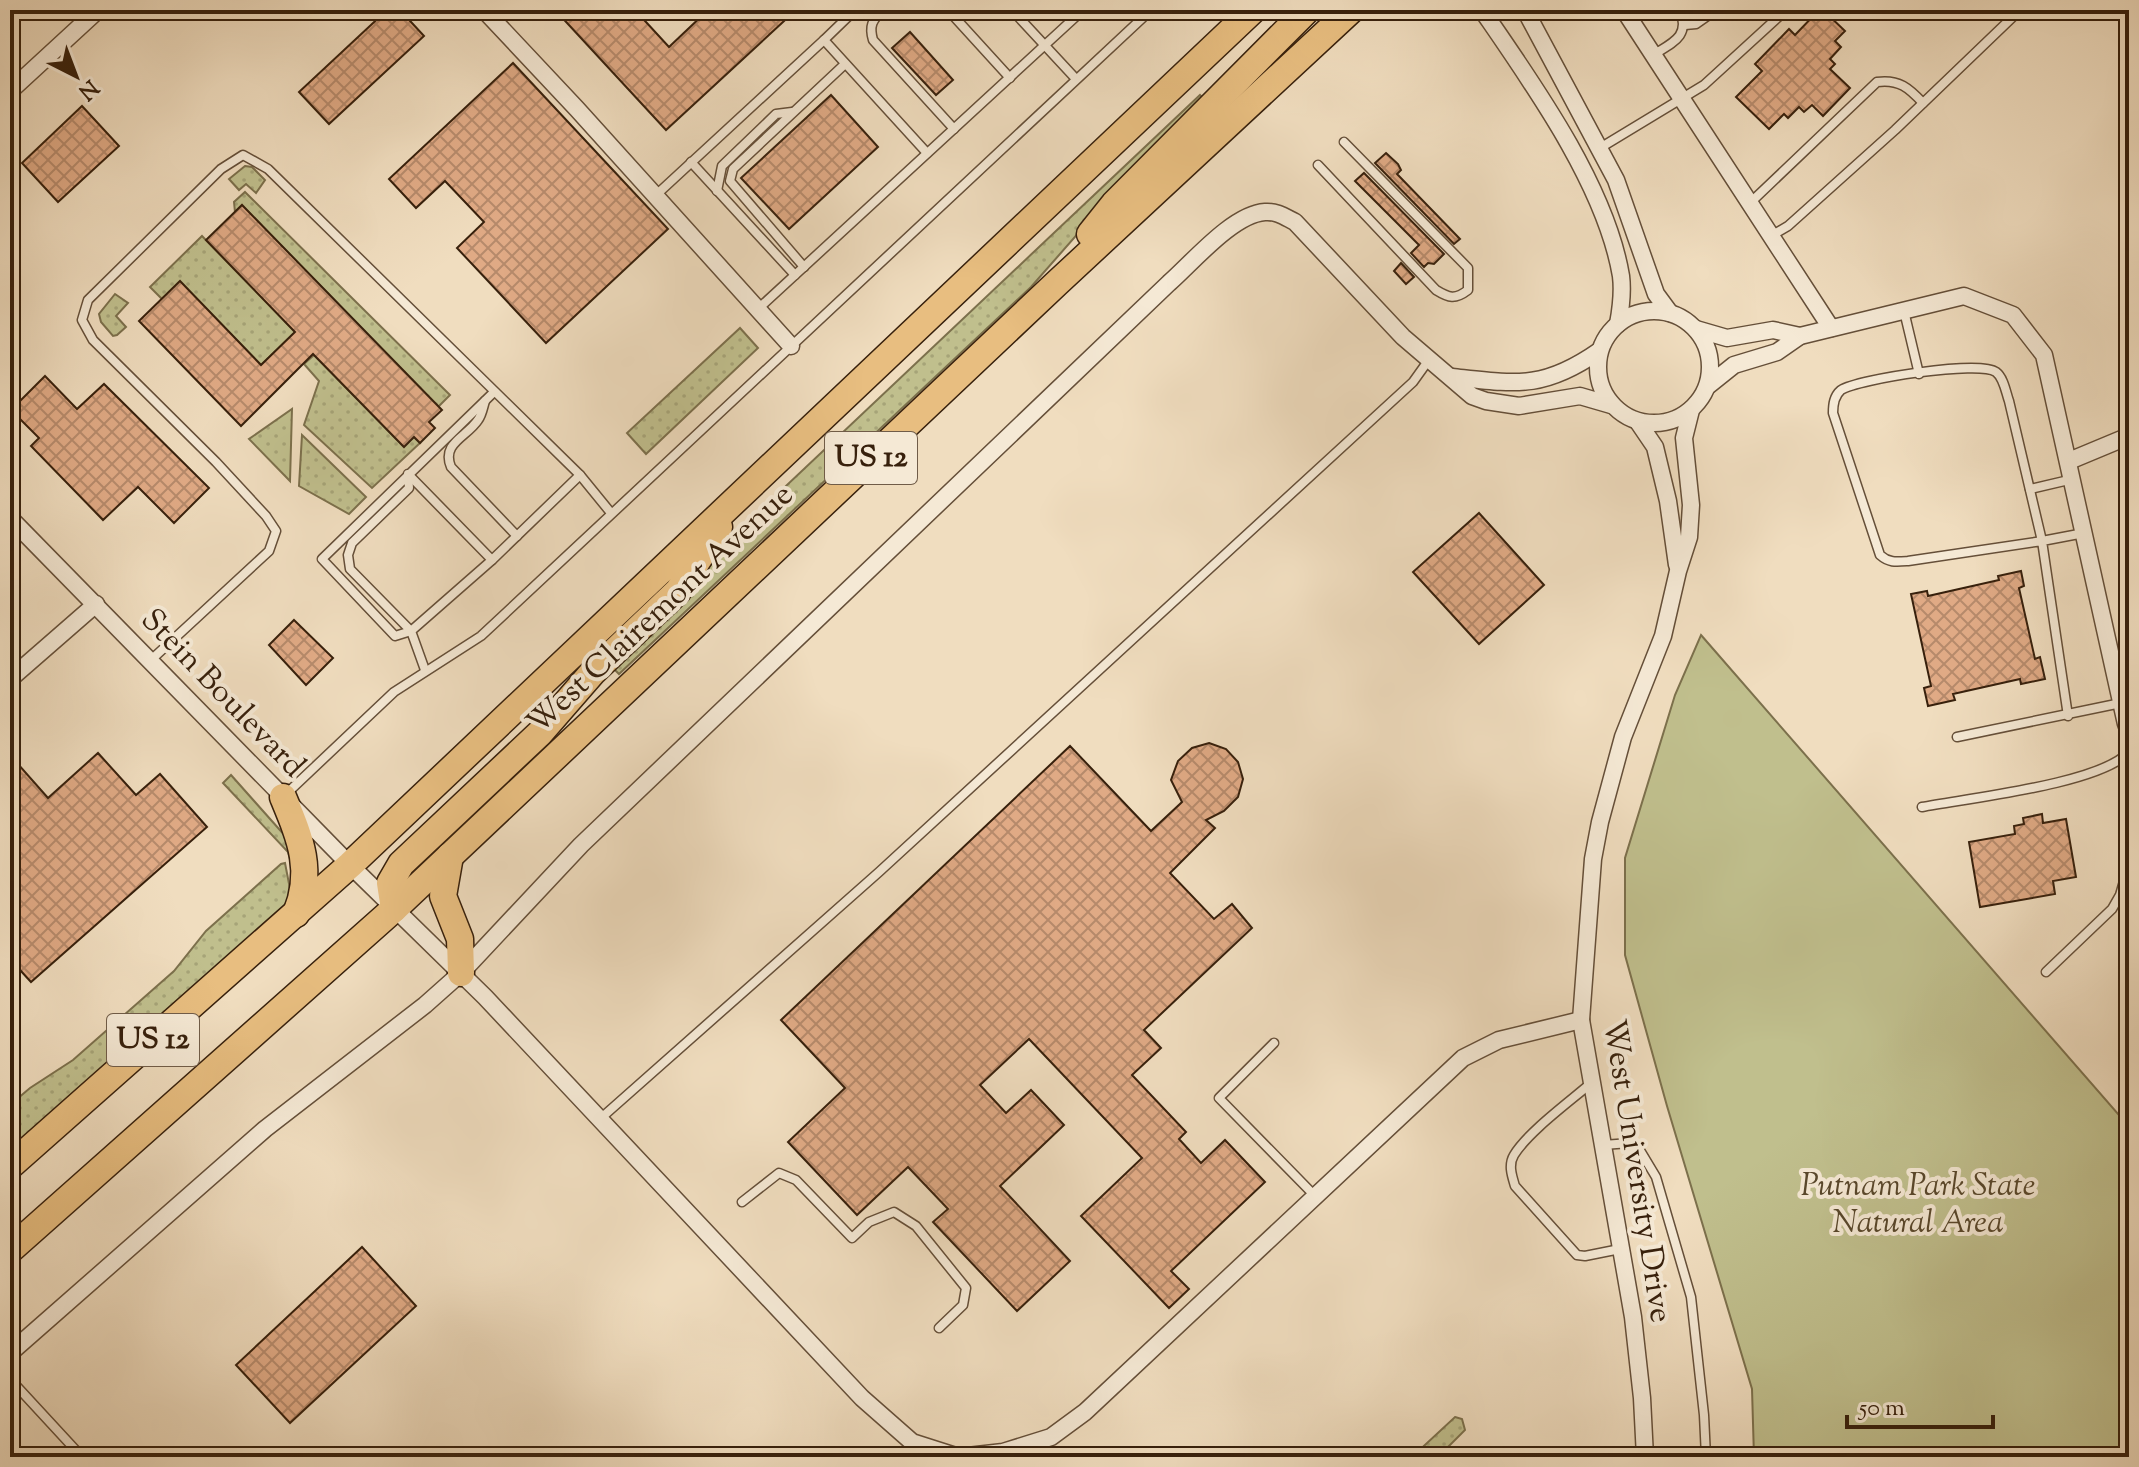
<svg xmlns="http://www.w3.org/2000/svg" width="2139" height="1467" viewBox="0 0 2139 1467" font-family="'Sorts Mill Goudy',serif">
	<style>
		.grass { fill: url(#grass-dots); stroke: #7c704c; stroke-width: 2 }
		.park { fill: #c0bf8d; stroke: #7c704c; stroke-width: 2 }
		.building { fill: url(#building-cross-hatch); stroke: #37200c; stroke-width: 2 }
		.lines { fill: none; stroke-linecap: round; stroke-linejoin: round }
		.lane-casing { stroke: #654f39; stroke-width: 11 }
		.street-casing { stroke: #654f39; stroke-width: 19 }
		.primary-casing { stroke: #37200c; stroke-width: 29 }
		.lane { stroke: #f5e9d5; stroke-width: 8 }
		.street { stroke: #f5e9d5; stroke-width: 16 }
		.primary { stroke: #e8be80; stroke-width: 26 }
		.labels { text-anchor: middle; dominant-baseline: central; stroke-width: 8; stroke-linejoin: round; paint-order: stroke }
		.shield { fill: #f5e9d5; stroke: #705c48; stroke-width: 2 }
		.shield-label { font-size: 30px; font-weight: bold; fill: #37200c }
		.street-label { font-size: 32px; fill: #37200c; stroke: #f5e9d5 }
		.park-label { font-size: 32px; font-style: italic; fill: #59482c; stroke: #f5e9d5 }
	</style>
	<defs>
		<pattern id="grass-dots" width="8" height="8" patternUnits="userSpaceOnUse" patternTransform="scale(2)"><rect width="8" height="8" fill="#c0bf8d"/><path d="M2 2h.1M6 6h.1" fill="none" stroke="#a6a478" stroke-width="1.8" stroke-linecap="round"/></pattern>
		<pattern id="building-cross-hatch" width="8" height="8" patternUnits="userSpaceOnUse" patternTransform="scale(2)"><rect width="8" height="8" fill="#e0aa85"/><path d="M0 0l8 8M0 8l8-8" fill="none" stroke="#b68a6b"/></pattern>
	</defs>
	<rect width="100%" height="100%" fill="#f0ddbf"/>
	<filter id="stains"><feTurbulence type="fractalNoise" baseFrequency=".0025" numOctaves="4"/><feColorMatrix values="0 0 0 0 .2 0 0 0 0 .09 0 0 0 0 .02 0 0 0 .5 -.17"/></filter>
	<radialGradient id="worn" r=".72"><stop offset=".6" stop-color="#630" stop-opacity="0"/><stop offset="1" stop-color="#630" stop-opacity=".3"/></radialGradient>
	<g class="grass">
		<path d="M1200 95 1205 100 1102 206 1031 287 619 674 611 666 681 599 751 519Z"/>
		<path d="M245 166 252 167 265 180 256 193 246 184 239 190 229 179Z"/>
		<path d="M245 192 450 395 438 407 242 205 235 212 234 202Z"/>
		<path d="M202 236 295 332 261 365 180 282 162 299 150 287Z"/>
		<path d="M115 294 128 303 116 316 126 327 117 335 113 336 101 322 99 314Z"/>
		<path d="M740 328 758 348 646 454 627 433Z"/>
		<path d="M314 355 403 446 414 437 420 443 372 488 304 425 319 381 304 364Z"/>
		<path d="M292 409 290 481 249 439Z"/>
		<path d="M302 435 366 497 349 514 299 486Z"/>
		<path d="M231 775 287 838 294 875 288 852 223 783Z"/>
		<path d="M285 863 290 889 294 892 285 908 10 1151V1105L30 1088 73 1060 174 971 206 931 281 864Z"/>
		<path d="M1455 1417 1462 1419 1465 1430 1438 1457H1412Z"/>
	</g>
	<path class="park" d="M1701 635 2118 1114 2129 1107V1457H1754L1752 1389 1667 1106 1625 955V858L1675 695Z"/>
	<g class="building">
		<path d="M387 10H400L424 36 329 124 299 92Z"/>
		<path d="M555 10H635L669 47 708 10H796L666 130Z"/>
		<path d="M1819 10H1823L1845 31 1835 41 1841 47 1830 59 1835 64 1830 69 1850 88 1823 116 1812 105 1804 112 1799 107 1788 118 1784 114 1769 129 1736 97 1762 71 1755 64 1789 29 1795 35Z"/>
		<path d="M910 32 953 80 936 95 892 48Z"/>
		<path d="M513 63 668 229 546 343 457 248 484 222 445 181 416 208 389 179Z"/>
		<path d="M831 95 878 147 789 229 741 178Z"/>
		<path d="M82 106 119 146 58 202 22 163Z"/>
		<path d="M1386 153 1398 164 1401 170 1397 174 1460 239 1454 244 1375 163Z"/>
		<path d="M1364 173 1444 254 1434 264 1428 263 1424 267 1411 253 1419 245 1355 181Z"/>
		<path d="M242 205 442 410 429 422 435 428 420 443 414 437 404 447 313 354 241 426 139 321 180 281 261 365 295 332 206 240Z"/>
		<path d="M1401 263 1414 277 1406 284 1394 271Z"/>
		<path d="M45 376 77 409 104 384 209 488 174 523 138 487 103 520 31 446 39 438 11 410Z"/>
		<path d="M1479 513 1544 585 1479 644 1413 572Z"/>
		<path d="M2021 571 2024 586 2019 588 2035 659 2040 657 2045 679 2021 684 2020 679 1953 694 1955 700 1928 706 1924 688 1931 686 1911 594 1927 591 1928 596 1999 580 1998 576Z"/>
		<path d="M294 620 333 658 306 685 269 645Z"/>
		<path d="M1209 743 1226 749 1238 762 1243 779 1238 797 1224 811 1206 820 1215 828 1170 873 1214 919 1232 904 1252 928 1144 1030 1161 1048 1132 1075 1186 1132 1179 1139 1201 1163 1225 1140 1265 1182 1171 1271 1189 1289 1169 1308 1081 1216 1142 1158 1029 1039 980 1085 1006 1113 1031 1090 1064 1125 1000 1186 1070 1261 1017 1311 933 1222 948 1209 908 1167 857 1215 788 1142 845 1088 781 1020 1070 746 1151 831 1182 802 1171 780 1178 761 1192 748Z"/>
		<path d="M98 753 136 795 160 774 207 827 31 982 10 959V755L48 798Z"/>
		<path d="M2042 814 2043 823 2066 819 2076 877 2053 881 2055 894 1980 907 1969 842 2015 834 2014 826 2024 824 2023 818Z"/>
		<path d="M362 1247 416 1306 290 1423 236 1365Z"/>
	</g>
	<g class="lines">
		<g class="lane-casing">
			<g id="lane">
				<path d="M855 10 824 40 927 153"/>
				<path d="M883 10C872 20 869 26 873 40L954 129"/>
				<path d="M948 10 1010 78"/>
				<path d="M1012 10 1076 79"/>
				<path d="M1685 25 1696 24 1716 10"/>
				<path d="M1653 55C1674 42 1690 36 1680 10"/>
				<path d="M1600 148 1704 85 1786 10"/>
				<path d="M691 162 795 275"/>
				<path d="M1318 165 1436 290C1449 298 1455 300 1468 290V268L1344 142"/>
				<path d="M717 191 722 166 776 114 792 112"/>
				<path d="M655 196 824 40"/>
				<path d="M1750 203 1877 82C1899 79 1909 88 1923 103"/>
				<path d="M1771 236 1788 226 1895 130 2020 10"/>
				<path d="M804 267 730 181 733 169 845 64"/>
				<path d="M758 309 1083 10"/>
				<path d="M1904 311 1919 374"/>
				<path d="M485 401C483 407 482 415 478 420 467 437 441 443 451 467L517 536"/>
				<path d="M408 474 409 488 352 543 348 555 350 569 411 631 395 636 322 559 494 392"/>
				<path d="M409 475 492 560"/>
				<path d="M2030 489 2073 479"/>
				<path d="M151 660 269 551 276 531 266 516 216 462 93 340 82 320 88 300 221 169 243 155 268 169 580 475 611 513"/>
				<path d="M425 670 411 631 492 560 580 475"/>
				<path d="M2068 716 2042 541 2009 401C2006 393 2004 378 1996 372 1980 360 1858 379 1841 390 1834 396 1833 404 1833 413L1880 555C1889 563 1896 562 1908 561L2042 541 2084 533"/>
				<path d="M1957 737 2121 703"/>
				<path d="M284 796 394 692 481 636 1151 10"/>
				<path d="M1922 807C1969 798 2100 784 2129 752"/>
				<path d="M2046 972 2112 909 2120 895 2129 864"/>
				<path d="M1274 1043 1219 1098 1315 1196"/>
				<path d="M1590 1084C1569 1102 1528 1132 1514 1155 1508 1165 1512 1176 1515 1186L1577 1255 1585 1256 1620 1249"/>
				<path d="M600 1119 879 872 1413 382 1428 361"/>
				<path d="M1603 1145 1630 1143 1638 1147 1656 1177 1691 1297 1704 1415 1706 1457"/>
				<path d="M742 1202 779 1173 796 1180 852 1238 869 1222 894 1212 916 1226 966 1288 963 1305 939 1328"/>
				<path d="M10 1379 82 1457"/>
			</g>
		</g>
		<g class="street-casing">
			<g id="street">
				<path d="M484 10 577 109 791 346"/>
				<path d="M1482 10C1533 84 1606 186 1621 276 1623 292 1621 308 1618 324"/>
				<path d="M1525 10 1616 180 1656 294 1670 313"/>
				<path d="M1624 10 1831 328"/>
				<path d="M10 91 98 10"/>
				<circle cx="1654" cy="367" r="56"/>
				<path d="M1696 329 1727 338 1773 330 1800 336"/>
				<path d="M1452 377C1516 384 1543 390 1599 351"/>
				<path d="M1709 385 1734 365 1777 352 1800 336 1964 296 2013 315 2044 355 2126 724 2129 727"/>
				<path d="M1638 422 1655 447 1668 501 1677 565"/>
				<path d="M2069 461 2129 436"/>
				<path d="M10 518 350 865 485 997 862 1398 912 1442 959 1457"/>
				<path d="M10 679 96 604"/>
				<path d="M10 1353 265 1129 425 1005 461 973 581 845 1169 283C1193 262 1233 214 1265 212 1277 211 1285 217 1295 222L1403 337 1472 396 1486 401 1519 406 1580 396 1611 405"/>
				<path d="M959 1457 1003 1452 1051 1437 1085 1412 1463 1058 1499 1040 1581 1020"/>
				<path d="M1645 1457 1642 1398 1633 1317 1581 1020 1593 859 1600 822 1623 737 1663 636 1678 571 1689 537 1691 505 1684 438 1691 410"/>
			</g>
		</g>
		<g class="primary-casing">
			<g id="primary">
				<path d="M1090 234 1114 204 1307 10"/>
				<path d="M283 797C300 838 314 870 296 914"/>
				<path d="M450 856 443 896 460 939 461 973"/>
				<path d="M394 909 390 883 401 864 540 733 593 672 678 591 719 527"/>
				<path d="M10 1166 350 865 1253 10"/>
				<path d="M10 1250 394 909 1057 283 1351 10"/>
			</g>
		</g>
		<use href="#lane" class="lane"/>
		<use href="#street" class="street"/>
		<use href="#primary" class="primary"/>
	</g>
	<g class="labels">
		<g class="shield">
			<rect x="825" y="432" width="92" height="52" rx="6"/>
			<rect x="107" y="1014" width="92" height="52" rx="6"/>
		</g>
		<g class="shield-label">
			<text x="871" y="458">US 12</text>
			<text x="153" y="1040">US 12</text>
		</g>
		<g class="street-label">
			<text transform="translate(661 610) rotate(-43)">West Clairemont Avenue</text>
			<text transform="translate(222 694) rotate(46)">Stein Boulevard</text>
			<text transform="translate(1636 1171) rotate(81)">West University Drive</text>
		</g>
		<g class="park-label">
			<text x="1918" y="1187">Putnam Park State<tspan x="1918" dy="37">Natural Area</tspan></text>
		</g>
	</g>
	<rect width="2139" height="1467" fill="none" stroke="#f0ddbf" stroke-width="40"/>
	<rect x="12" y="12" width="2115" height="1443" fill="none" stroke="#37200c" stroke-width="4"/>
	<rect x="20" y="20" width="2099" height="1427" fill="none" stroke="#37200c" stroke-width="2"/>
	<g transform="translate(76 76) rotate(138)" stroke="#f5e9d5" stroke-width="6" paint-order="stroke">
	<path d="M0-6L14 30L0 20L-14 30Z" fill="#37200c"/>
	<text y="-12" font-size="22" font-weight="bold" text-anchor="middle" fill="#37200c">N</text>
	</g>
	<path d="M1847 1415v12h146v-12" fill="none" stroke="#37200c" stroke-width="4"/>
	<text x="1859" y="1415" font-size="24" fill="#37200c" stroke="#f5e9d5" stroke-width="6" paint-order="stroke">50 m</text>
	<rect width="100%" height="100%" filter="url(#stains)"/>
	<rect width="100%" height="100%" fill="url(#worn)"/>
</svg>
